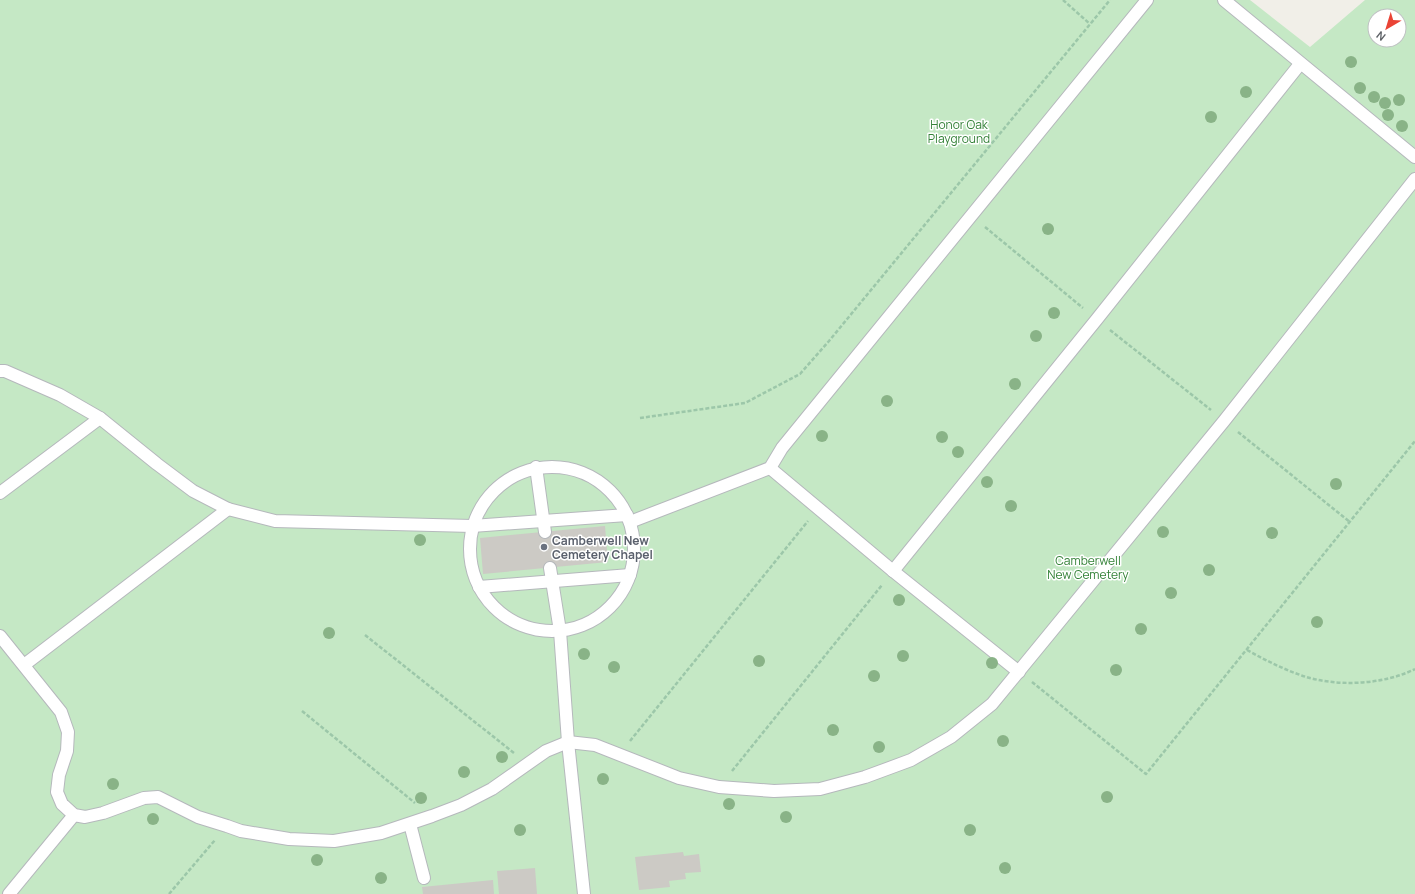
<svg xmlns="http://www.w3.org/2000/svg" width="1415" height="894" viewBox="0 0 1415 894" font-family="Manrope,sans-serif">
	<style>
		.green { fill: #c5e8c5; fill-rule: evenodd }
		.building { fill: #cccac5 }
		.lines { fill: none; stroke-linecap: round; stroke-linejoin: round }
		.lane-casing { stroke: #b5b8bc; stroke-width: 14 }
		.path { stroke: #9cc7a9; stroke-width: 2.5; stroke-dasharray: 4 2; stroke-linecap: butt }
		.lane { stroke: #fff; stroke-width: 12 }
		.tree { fill: #89b387 }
		.worship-dot { fill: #6b7280; stroke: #fff; stroke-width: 1.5 }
		.labels { text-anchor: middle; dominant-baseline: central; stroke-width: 3; stroke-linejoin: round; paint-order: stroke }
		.park-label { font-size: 12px; fill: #348238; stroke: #fff }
		.worship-label { font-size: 12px; font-weight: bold; fill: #5b616d; stroke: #fff; text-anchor: start }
	</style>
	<rect width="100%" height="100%" fill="#f1efe8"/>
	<path class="green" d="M0 0H1250L1310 47 1365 0H1415V894H0ZM1375 16H1399V40H1375Z"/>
	<g class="building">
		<path d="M605 526 608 562 483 574 480 538Z"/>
		<path d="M683 852 684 856 699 854 701 872 685 873 686 879 669 881 670 887 639 890 635 857Z"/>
		<path d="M535 868 537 894H499L497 871Z"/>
		<path d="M493 880 494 894H423L422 887Z"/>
	</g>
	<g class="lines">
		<g class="lane-casing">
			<g id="lane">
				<path d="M1224 0 1415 157"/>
				<path d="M0 371H5L60 395 100 418 157 464 193 491 228 509 275 521 472 526 627 515"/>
				<circle cx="552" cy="549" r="82"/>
				<path d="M536 467 545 532"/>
				<path d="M770 468 893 571 1019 672"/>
				<path d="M0 493 100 418"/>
				<path d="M630 522 770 468 782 448 1147 0"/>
				<path d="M550 568 560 631 568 742 584 894"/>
				<path d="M893 571 1097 319 1300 64"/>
				<path d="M479 587 630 575"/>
				<path d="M0 636 61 712 68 732 67 751 59 775 57 792 62 804 74 815 85 817 103 813 144 798 158 797 198 817 227 826 241 831 289 839 334 841 381 833 432 816 461 805 492 789 546 751 568 742 595 745 679 778 719 787 774 791 820 789 865 777 911 760 951 737 992 704 1224 421 1415 179"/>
				<path d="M24 665 228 509"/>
				<path d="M410 824 424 878"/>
				<path d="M9 894 74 815"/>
			</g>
		</g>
		<g class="path">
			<path d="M1063 0 1090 24"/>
			<path d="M985 227 1083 308"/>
			<path d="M1110 330 1211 410"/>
			<path d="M640 418 745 403 800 374 829 341 1110 0"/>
			<path d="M1238 432 1350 522"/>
			<path d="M365 635 514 753"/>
			<path d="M1247 650C1265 660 1283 669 1303 676 1337 687 1383 685 1415 669"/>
			<path d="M1032 682 1146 774 1415 441"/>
			<path d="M302 711 415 803"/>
			<path d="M630 741 808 521"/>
			<path d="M732 771 882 585"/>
			<path d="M169 894 215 840"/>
		</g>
		<use href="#lane" class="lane"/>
	</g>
	<g class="tree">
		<circle cx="1351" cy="62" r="6"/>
		<circle cx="1360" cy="88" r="6"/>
		<circle cx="1246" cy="92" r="6"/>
		<circle cx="1374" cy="97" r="6"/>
		<circle cx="1399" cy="100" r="6"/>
		<circle cx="1385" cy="103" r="6"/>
		<circle cx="1388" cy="115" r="6"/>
		<circle cx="1211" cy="117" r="6"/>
		<circle cx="1402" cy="126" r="6"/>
		<circle cx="1048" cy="229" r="6"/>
		<circle cx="1054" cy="313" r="6"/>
		<circle cx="1036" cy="336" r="6"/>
		<circle cx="1015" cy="384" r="6"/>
		<circle cx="887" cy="401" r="6"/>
		<circle cx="822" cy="436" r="6"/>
		<circle cx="942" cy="437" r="6"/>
		<circle cx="958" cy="452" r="6"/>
		<circle cx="987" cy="482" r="6"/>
		<circle cx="1336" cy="484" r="6"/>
		<circle cx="1011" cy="506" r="6"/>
		<circle cx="1163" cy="532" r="6"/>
		<circle cx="1272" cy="533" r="6"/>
		<circle cx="420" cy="540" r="6"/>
		<circle cx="1209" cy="570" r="6"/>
		<circle cx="1171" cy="593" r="6"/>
		<circle cx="899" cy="600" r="6"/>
		<circle cx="1317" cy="622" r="6"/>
		<circle cx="1141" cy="629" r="6"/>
		<circle cx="329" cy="633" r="6"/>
		<circle cx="584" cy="654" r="6"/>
		<circle cx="903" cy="656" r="6"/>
		<circle cx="759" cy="661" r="6"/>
		<circle cx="992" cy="663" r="6"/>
		<circle cx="614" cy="667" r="6"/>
		<circle cx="1116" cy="670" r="6"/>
		<circle cx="874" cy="676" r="6"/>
		<circle cx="833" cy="730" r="6"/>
		<circle cx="1003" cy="741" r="6"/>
		<circle cx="879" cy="747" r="6"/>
		<circle cx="502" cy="757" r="6"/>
		<circle cx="464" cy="772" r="6"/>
		<circle cx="603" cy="779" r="6"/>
		<circle cx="113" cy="784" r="6"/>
		<circle cx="1107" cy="797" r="6"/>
		<circle cx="421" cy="798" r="6"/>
		<circle cx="729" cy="804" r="6"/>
		<circle cx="786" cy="817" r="6"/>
		<circle cx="153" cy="819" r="6"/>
		<circle cx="520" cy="830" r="6"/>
		<circle cx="970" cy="830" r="6"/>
		<circle cx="317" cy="860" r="6"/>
		<circle cx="1005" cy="868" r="6"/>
		<circle cx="381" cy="878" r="6"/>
	</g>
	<circle class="worship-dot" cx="544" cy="547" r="4"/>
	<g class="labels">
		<g class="park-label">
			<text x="959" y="124">Honor Oak<tspan x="959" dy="14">Playground</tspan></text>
			<text x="1088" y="560">Camberwell<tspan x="1088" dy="14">New Cemetery</tspan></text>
		</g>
		<g class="worship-label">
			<text x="552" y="540">Camberwell New<tspan x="552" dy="14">Cemetery Chapel</tspan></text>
		</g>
	</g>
	<g transform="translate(1387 28) rotate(218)"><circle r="19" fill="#ffffff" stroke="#bfc1c3"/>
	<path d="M0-3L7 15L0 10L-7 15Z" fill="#ea4335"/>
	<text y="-6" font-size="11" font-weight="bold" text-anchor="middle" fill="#5f6368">N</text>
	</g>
</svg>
